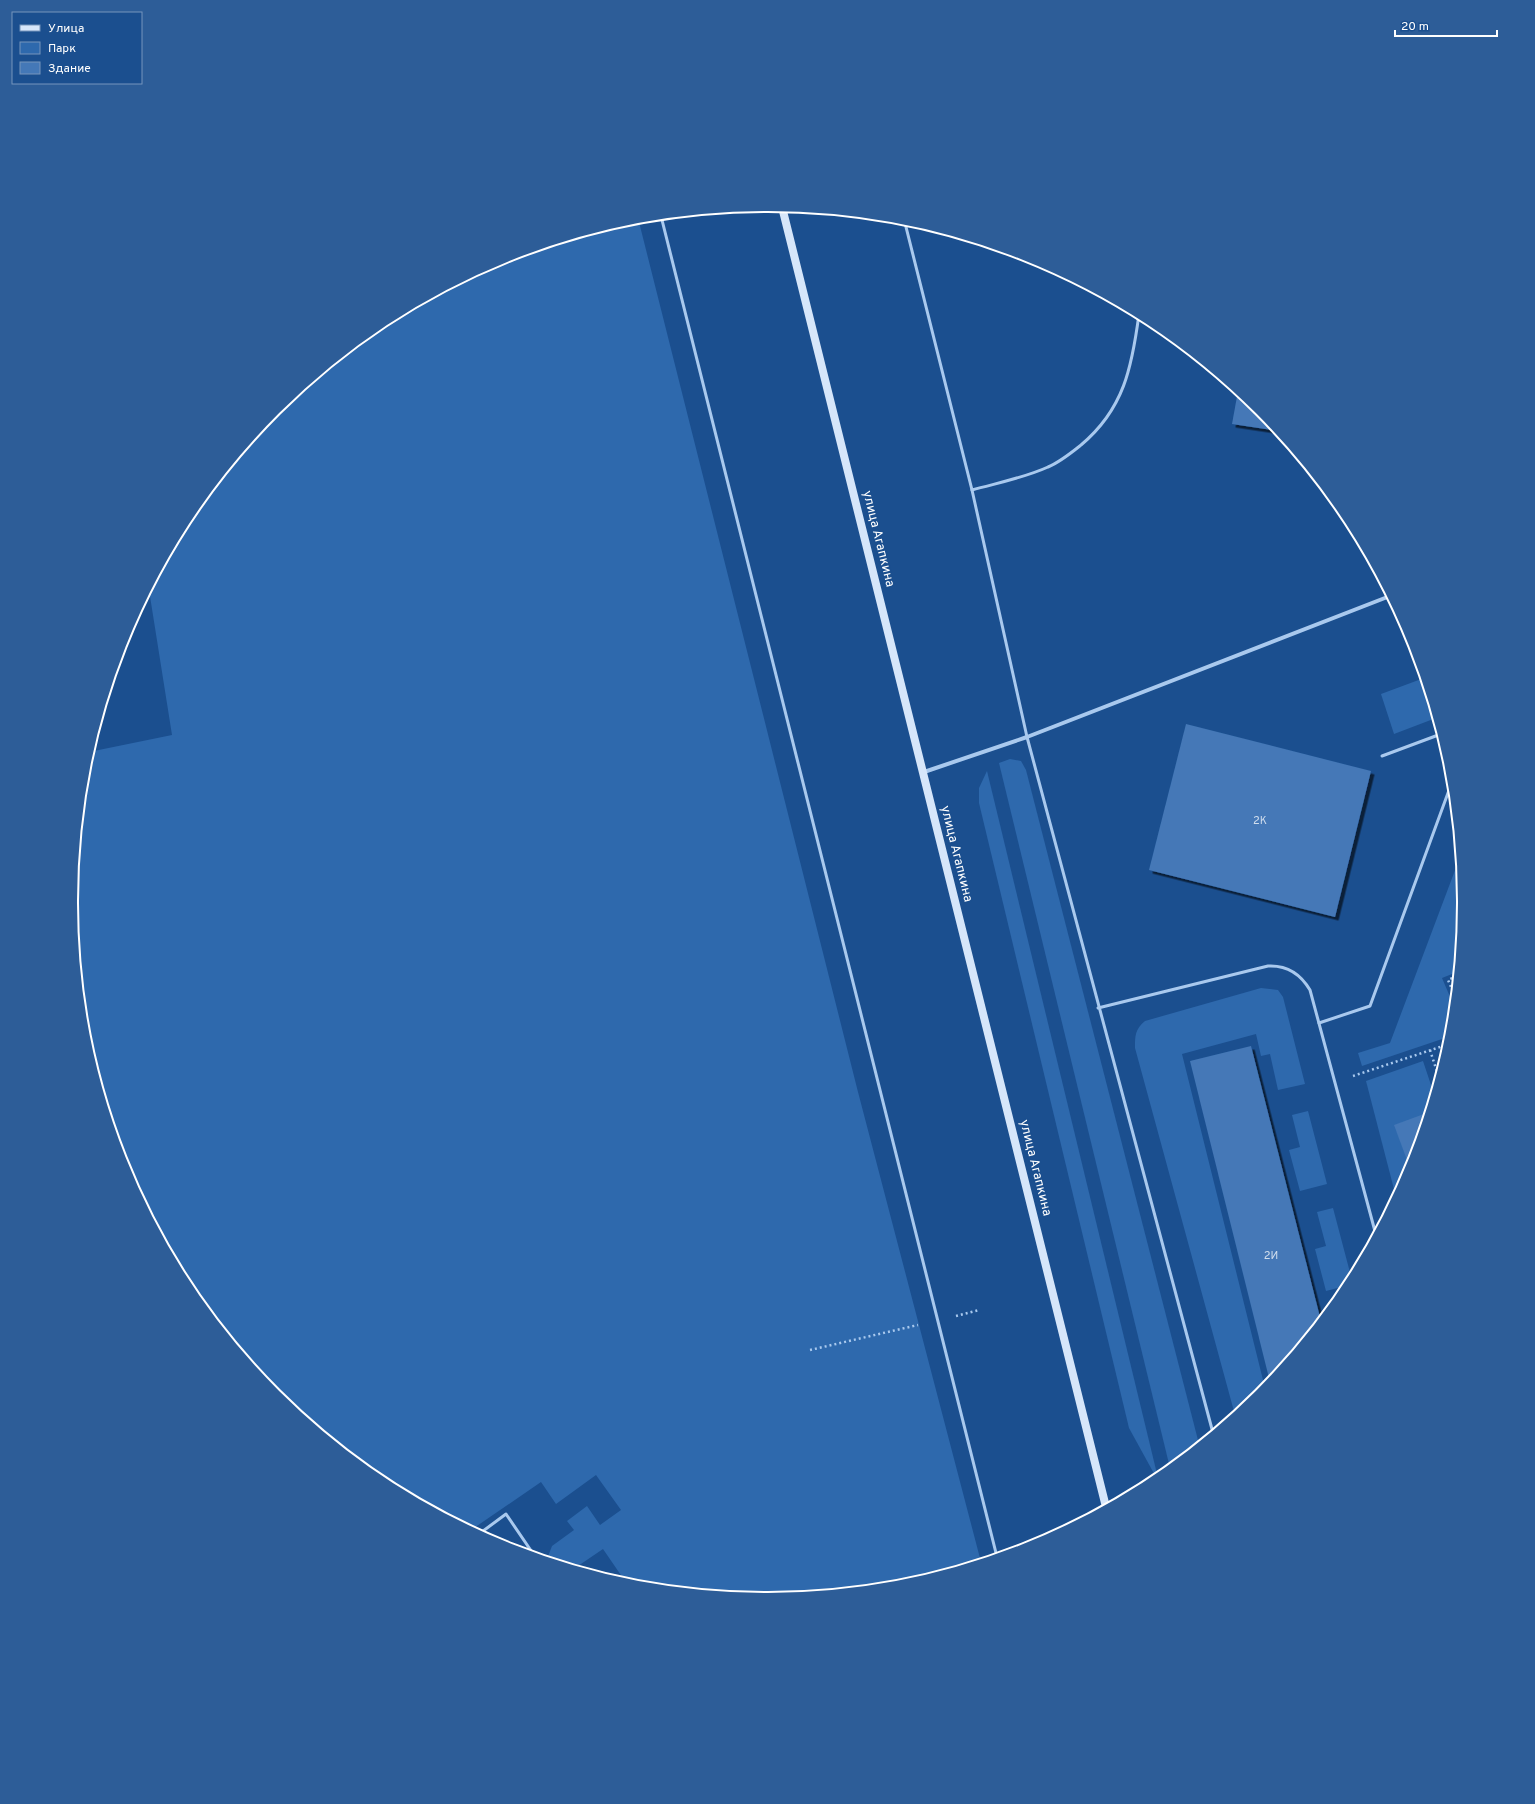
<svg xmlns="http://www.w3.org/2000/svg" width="1535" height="1804" viewBox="0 0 1535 1804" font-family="Overpass,sans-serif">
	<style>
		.green { fill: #2e69ad }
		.building { fill: #4478b7; filter: url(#shadow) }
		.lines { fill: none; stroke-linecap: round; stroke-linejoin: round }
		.path { stroke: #a9c9ee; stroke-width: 2.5; stroke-dasharray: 2 3; stroke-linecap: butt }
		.service { stroke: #a9c9ee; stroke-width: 3 }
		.minor { stroke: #a9c9ee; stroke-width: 4 }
		.secondary { stroke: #d6e6fa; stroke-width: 8 }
		.labels { text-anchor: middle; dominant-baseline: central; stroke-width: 3; stroke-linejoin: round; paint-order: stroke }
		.number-label { font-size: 11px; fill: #d0dded }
		.street-label { font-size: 13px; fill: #fff; stroke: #1b4f8f }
		.rim { fill: none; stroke: #fff; stroke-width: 2 }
	</style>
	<defs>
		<filter id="shadow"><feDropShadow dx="3.5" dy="3.5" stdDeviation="0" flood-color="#0009"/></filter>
	</defs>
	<rect width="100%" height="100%" fill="#1b4f8f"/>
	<g class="green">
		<path d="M638 218 858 1092 981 1562 903 1585 767 1598 631 1585 627 1584 603 1549 575 1568 547 1559 552 1546 574 1530 567 1521 587 1506 600 1525 621 1510 596 1475 556 1504 541 1482 471 1530 380 1481 275 1394 188 1289 124 1168 84 1038 71 902 84 766 89 752 172 735 149 590 189 515 275 409 381 323 501 258Z"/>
		<path d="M1424 678 1436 718 1394 734 1381 694Z"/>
		<path d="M1010 759 1021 761 1026 770 1199 1444 1170 1468 999 763Z"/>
		<path d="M987 771 1158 1478 1157 1479 1129 1428 979 803V788Z"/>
		<path d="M1460 857 1464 902 1457 972 1442 978 1454 1006 1451 1036 1362 1066 1358 1053 1390 1043Z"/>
		<path d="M1261 988 1278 990 1283 997 1305 1084 1278 1090 1270 1054 1261 1056 1256 1034 1182 1054 1265 1388 1235 1415 1135 1048C1135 1036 1135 1029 1145 1021Z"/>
		<path d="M1423 1061 1434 1094 1411 1169 1396 1197 1366 1081Z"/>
		<path d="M1308 1111 1327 1184 1300 1191 1289 1150 1300 1147 1292 1115Z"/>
		<path d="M1333 1208 1352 1280 1349 1285 1326 1291 1315 1249 1326 1246 1317 1212Z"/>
	</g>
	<g class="building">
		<path d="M1238 391 1260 410 1278 431 1232 424Z"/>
		<path d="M1186 724 1371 771 1335 917 1149 870Z"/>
		<path d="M1251 1046 1321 1321 1270 1382 1190 1061Z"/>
		<path d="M1424 1114 1426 1119 1414 1158 1407 1160 1394 1125Z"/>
	</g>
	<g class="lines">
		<g class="path">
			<path d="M1455 996 1448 980 1457 976"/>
			<path d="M1430 1050 1439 1078"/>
			<path d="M1353 1076 1449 1044"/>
			<path d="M956 1316 979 1310"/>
			<path d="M810 1350 918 1325"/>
		</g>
		<g class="service">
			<path d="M661 216 997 1557"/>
			<path d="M904 219 972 490 1027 737 1213 1433"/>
			<path d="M972 490C997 483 1024 478 1048 467 1060 462 1071 453 1081 445 1124 409 1132 367 1139 314"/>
			<path d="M1382 756 1441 734"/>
			<path d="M1450 764 1451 767"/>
			<path d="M1098 1008 1268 966C1287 965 1300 973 1310 990L1376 1235"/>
			<path d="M1319 1023 1370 1006 1452 782"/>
			<path d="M479 1534 506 1514 534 1555"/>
		</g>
		<path class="minor" d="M924 772 1027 737 1390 596"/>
		<path class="secondary" d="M782 207 1106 1507"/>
	</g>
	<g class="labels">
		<g class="number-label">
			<text x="1260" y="821">2К</text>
			<text x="1271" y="1256">2И</text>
		</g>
		<g class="street-label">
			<text transform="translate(878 539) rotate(76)">улица Агапкина</text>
			<text transform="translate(956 854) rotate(76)">улица Агапкина</text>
			<text transform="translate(1035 1168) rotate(76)">улица Агапкина</text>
		</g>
	</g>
	<path d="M0 0H1535V1804H0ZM767 212H768A689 689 0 0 1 1457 901V903A689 689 0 0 1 768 1592H767A689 689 0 0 1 78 903V901A689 689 0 0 1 767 212Z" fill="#2d5d98" fill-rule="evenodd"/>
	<path class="rim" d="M767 212H768A689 689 0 0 1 1457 901V903A689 689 0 0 1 768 1592H767A689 689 0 0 1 78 903V901A689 689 0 0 1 767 212Z"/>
	<rect x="12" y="12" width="130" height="72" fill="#1b4f8f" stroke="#7695bc"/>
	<rect x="20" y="25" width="20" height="6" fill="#d6e6fa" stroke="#7695bc"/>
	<text x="48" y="32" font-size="12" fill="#ffffff">Улица</text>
	<rect x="20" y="42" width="20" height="12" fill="#2e69ad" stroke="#7695bc"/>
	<text x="48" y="52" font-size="12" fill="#ffffff">Парк</text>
	<rect x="20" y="62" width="20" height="12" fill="#4478b7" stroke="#7695bc"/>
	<text x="48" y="72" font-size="12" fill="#ffffff">Здание</text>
	<path d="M1395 30v6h102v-6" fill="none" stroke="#ffffff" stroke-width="2"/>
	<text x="1401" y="30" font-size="12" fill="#ffffff" stroke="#1b4f8f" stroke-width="3" paint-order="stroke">20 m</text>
</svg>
